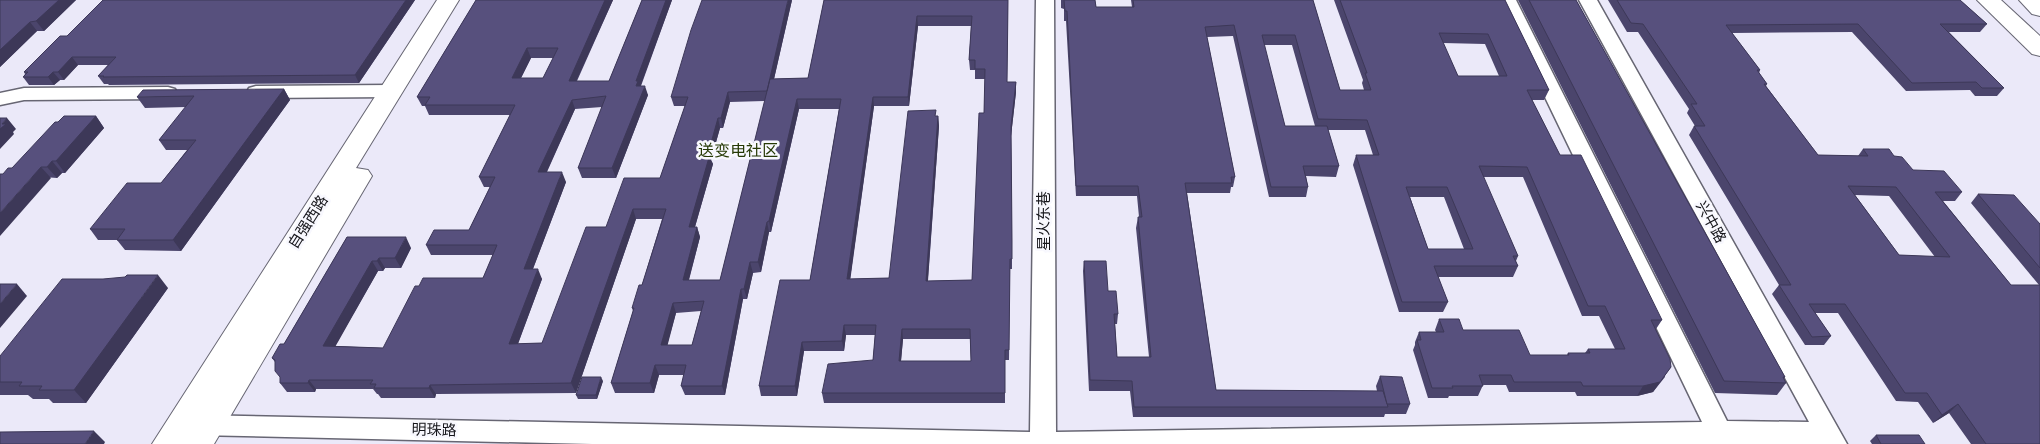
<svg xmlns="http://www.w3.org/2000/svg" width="2040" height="444" viewBox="0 0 2040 444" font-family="Roboto,'Noto Sans SC',sans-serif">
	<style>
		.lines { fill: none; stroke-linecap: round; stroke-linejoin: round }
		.minor-casing { stroke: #676673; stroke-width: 3 }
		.major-casing { stroke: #676673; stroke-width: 2 }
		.minor { fill: #fff; fill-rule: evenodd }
		.major { fill: #fff; fill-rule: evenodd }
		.wall { fill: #4b456c; fill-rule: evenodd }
		.shaded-wall { fill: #3d3858 }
		.building { fill: #57507d; stroke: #3d3858; fill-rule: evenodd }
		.labels { text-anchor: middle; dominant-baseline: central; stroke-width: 5; stroke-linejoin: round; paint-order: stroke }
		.street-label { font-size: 15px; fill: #15151a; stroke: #f8f8fe }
		.neighbourhood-label { font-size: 16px; fill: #253904; stroke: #f8f8fe }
	</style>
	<rect width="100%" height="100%" fill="#ebe9f9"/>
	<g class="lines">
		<g class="minor-casing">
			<g id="minor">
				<path d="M1036 0H1054L1056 432 1702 422 1498 0H1516L1727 421 1809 422 1579 0H1597L1847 444H592L196 435 187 432 183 425 187 418 196 415 1030 432Z"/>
				<path d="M391 85 398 87 400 91 398 95 391 97 256 98 249 96 247 92 249 88 256 86Z"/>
				<path d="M168 87 175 89 177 93 175 97 168 99 24 100 0 105V93L24 88Z"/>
			</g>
		</g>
		<g class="major-casing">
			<g id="major">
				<path d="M437 0H459L356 168 368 170 372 176 214 444H152Z"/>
				<path d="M1977 0H2001L2040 36V56L2032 54Z"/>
				<path d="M2019 0H2040V16L2032 14Z"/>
			</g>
		</g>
		<use href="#minor" class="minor"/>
		<use href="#major" class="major"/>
	</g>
	<g class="wall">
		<path d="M0 0H76L44 31H37L0 67Z"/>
		<path d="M415 0 359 83 109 85 108 84H104L98 76 108 65H78L64 80H60L54 85H29L23 77 25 74 24 72 67 36Z"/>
		<path d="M476 0H613L577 81H609L642 0H672L641 86 648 95 616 178H582L578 168 602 107 575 109 547 172 566 182 533 269 542 279 518 344 542 343 606 227 660 178 685 106H674L671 97 792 0 774 79 808 78 824 0H1008L1007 82H1016V92L1011 136 1012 251V269H1010L1009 360H1005V403H824L822 393 873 360 875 335H846L844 351H804L797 396H761L759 386 810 280 839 109H799L771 232H769L761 272 753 273 747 299H743L725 395H685L681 386 684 375H659L654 393H615L611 383 633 311 632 308 642 285 662 219H636L576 393 436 394 435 398H381L378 394H377L373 389H316L315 392H287L280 383V377L275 362 272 358 284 344 347 237 411 248 401 268H385L383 271H378L335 346 383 348 483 278 493 255H431L426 245 469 230 490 187H484L479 177 510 115H429L425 106H422L417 97ZM918 26H971L969 60 970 70H975V79H985L984 113 972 280 928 281 939 126 938 116H936L889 278 850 279 874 106H909ZM531 58H553L543 78H521ZM765 101 720 280H689L700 237 697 227H695L713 164 711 160 720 128H723L730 102ZM701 311 692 345H667L676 313ZM903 339H970L971 361H901Z"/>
		<path d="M1061 0H1095L1096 7H1132L1131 0H1313L1340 90H1364L1362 83 1363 80 1334 0H1505L1549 90 1544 100H1532L1560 155 1662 320 1656 329 1665 377 1653 392 1637 396H1577L1575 392H1509L1506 385H1483L1478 396H1449L1448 398H1428L1413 350 1415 345V342L1419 332H1436L1435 330 1439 319 1463 330 1530 355H1567L1568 353H1585L1588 349H1615L1599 316H1582L1523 177H1483L1518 256 1516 261 1518 266 1513 277H1438L1448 302 1443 312H1399L1353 165 1356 155H1373L1365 130H1328L1339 166 1336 177 1306 176 1308 187 1306 197H1269L1233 36 1207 37 1235 177 1233 187H1231L1230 193H1187L1216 390 1377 391 1376 386 1380 376 1410 404 1406 414H1385L1384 417H1133L1130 391H1089L1083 271 1084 261 1108 291 1118 314 1117 324H1115L1117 357H1149L1136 228 1138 217H1139L1137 196H1076L1066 21H1064V9L1061 8ZM1443 43 1485 44 1499 76H1458ZM1264 45H1292L1315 126H1285ZM1410 197H1444L1464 249H1428Z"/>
		<path d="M1518 0H1576L1785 377 1784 379 1786 383 1777 395 1715 393Z"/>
		<path d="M1608 0H1960L1987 24 1980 32H1949L2004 88 1997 96H1975L1970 90 1906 91 1852 32 1732 33 1760 70 1759 73 1767 84 1766 86 1818 155 1858 156 1863 149 1894 156 1913 170 1962 192 1955 201H1943L2011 285H2039L1971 203 1978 194 2040 224V444H1971L1949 413 1933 423 1918 402 1896 401 1838 313H1815L1831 336 1824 345H1805L1772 294 1779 285 1689 135 1694 126H1695L1687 113 1689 109 1638 32H1627ZM1855 195 1889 196 1935 257 1899 255Z"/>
		<path d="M284 89 290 100 181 251 125 250 117 240H98L90 229 161 183 187 150H166L159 140 186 107 145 108 137 97Z"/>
		<path d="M96 116 104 128 65 173H62L57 178 3 174 12 168 58 122Z"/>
		<path d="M168 288 86 403H53L49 399H33L28 395H0V356Z"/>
		<path d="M603 381 597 399H578L576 395Z"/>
		<path d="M1876 435 1925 444H1872L1870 441Z"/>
	</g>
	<g class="shaded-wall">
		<path d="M59 0H76L44 31 36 21Z"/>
		<path d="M406 0H415L359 83 355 75Z"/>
		<path d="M605 0H613L572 90 569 81Z"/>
		<path d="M666 0H672L640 87 639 95 636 81Z"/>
		<path d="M788 0H792L769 101 767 91Z"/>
		<path d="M917 16 918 26 909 106 908 97Z"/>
		<path d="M30 22 37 31 0 67V50Z"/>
		<path d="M527 48 531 58 516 88 512 78Z"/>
		<path d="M72 57 78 65 64 80 58 72Z"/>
		<path d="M53 72 60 80 54 85 48 77Z"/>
		<path d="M1016 82V92L1011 136V126Z"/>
		<path d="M645 86 648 95 616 178 612 168Z"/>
		<path d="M284 89 290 100 181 251 173 240Z"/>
		<path d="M728 92 730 102 723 128 721 118Z"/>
		<path d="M873 97 874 106 849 289 847 279Z"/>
		<path d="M797 99 799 109 771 232 769 221Z"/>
		<path d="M572 100 575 109 542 182 538 172Z"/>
		<path d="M96 116 104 128 65 173 56 161Z"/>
		<path d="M938 116 939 126 927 291 926 281Z"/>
		<path d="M7 118 16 129 13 132 14 134 0 149V129L2 124Z"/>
		<path d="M718 118 720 128 711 160 713 164 692 237 689 227Z"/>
		<path d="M52 161 62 173 57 178 47 167Z"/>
		<path d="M41 167 51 178 0 236V213Z"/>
		<path d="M562 172 566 182 529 279 524 269Z"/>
		<path d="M633 209 636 219 576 393 571 383Z"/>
		<path d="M767 222 769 232 761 272 758 262Z"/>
		<path d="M697 227 700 237 686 290 683 280Z"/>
		<path d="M406 237 411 248 401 268 395 258Z"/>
		<path d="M379 258 385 268 383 271 377 261Z"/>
		<path d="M372 261 378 271 330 356 323 346Z"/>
		<path d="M750 262 753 273 747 299 744 289Z"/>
		<path d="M538 269 542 279 514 354 509 344Z"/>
		<path d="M158 275 168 288 86 403 74 390Z"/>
		<path d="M17 284 27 296 0 328V304Z"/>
		<path d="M741 289 743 299 725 395 722 386Z"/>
		<path d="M673 303 676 313 665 355 661 345Z"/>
		<path d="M844 325 846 335 844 351 842 341Z"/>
		<path d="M902 329 903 339 900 371 899 361Z"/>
		<path d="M802 342 804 351 797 396 795 386Z"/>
		<path d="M655 365 659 375 654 393 650 383Z"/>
		<path d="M1671 367 1653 392 1637 396 1643 386Z"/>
		<path d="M601 377 603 381 597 399 596 395Z"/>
		<path d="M309 380 316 389 315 392 308 383Z"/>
		<path d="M430 385 436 394 435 398 429 388Z"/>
		<path d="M1958 404 1949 413 1933 423 1942 415Z"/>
		<path d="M94 431 105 442 104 444H85Z"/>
	</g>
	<g class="building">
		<path d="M0 0H59L36 21 30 22 0 50Z"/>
		<path d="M103 0H406L355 75 103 77 104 76H98L116 57H72L58 72H53L48 77H23L28 72H24L60 36H67Z"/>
		<path d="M476 0H605L569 81H609L642 0H666L636 81H638L636 86H645L612 168H578L606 96 572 100 538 172H562L524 269H538L509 344 542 343 586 227H606L624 178H660L688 97H671L691 30 702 0H788L767 91 728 92 721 118H718L708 154H710L689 227H697L683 280H720L770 79 808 78 824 0H1008L1007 82H1016L1011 126 1012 241V259H1010L1009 350H1005V393H822L828 364 873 360 876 325H844L842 341 802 342 795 386H759L780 280H810L841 99H797L769 221 767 222 758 262H750L744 289H741L722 386H681L686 365H655L650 383H611L634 308H632L639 285H642L666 209H633L571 383 430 385 429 388H374L376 384H370L373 380H309L308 383H280V377L275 371V360L272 358 280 344H284L347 237H406L395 258H379L377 261H372L323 346 383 348 415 286H419L423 278H483L497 245H426L434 230H469L495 177H479L515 105H425L430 97H417ZM917 16H972L969 60H975V69H985L984 113H979L972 280 926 281 938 116H935L936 110 908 111 889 278 847 279 873 97H908ZM527 48H558L543 78H512ZM704 301 692 345H661L673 303ZM902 329H970L971 361H899Z"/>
		<path d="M1064 0H1095L1096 7H1134L1133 0H1313L1340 90H1371L1365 73H1367L1340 0H1505L1549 90H1527L1560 155H1581L1662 320H1651L1670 359 1671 367 1660 382 1643 386H1583L1581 382H1514L1511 375H1479L1483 386H1452L1453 388H1432L1417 340H1421L1419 332H1444L1439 319H1459L1463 330H1519L1530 355H1569L1568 353H1590L1588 349H1625L1605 306H1588L1527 167 1479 166 1518 256H1513L1518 266H1434L1448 302H1402L1356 155H1379L1367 120 1318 119 1295 35H1262L1285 126H1327L1339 166H1303L1308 187H1271L1234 25 1205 27 1235 177H1231L1232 183H1185L1216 390 1383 391 1388 407H1134L1132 381 1090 380 1084 261H1106L1108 291H1116L1118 314H1114L1117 357H1151L1138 217H1142L1138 186H1076L1067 11H1065ZM1439 33 1488 34 1507 76H1458ZM1406 187H1447L1473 249H1428Z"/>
		<path d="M1529 0H1576L1785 377H1783L1786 383 1724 381Z"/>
		<path d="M1617 0H1960L1987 24H1940L2004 88H1982L1976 82 1912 83 1858 24 1726 25 1760 70H1757L1767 84H1764L1818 155 1868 156 1863 149H1889L1894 156 1902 157 1913 170 1944 171 1962 192H1935L2011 285H2040V444H1986L1958 404 1942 415 1927 393H1905L1845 304H1809L1831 336 1812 337 1779 285H1791L1694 126H1705L1691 104H1697L1643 24 1631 23ZM1848 186 1896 187 1950 257 1899 255Z"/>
		<path d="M284 89 173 240H117L125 229H90L127 183H161L196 140H159L194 96 137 97 143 90Z"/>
		<path d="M64 116H96L56 161H52L47 167H41L0 213V174H3L8 168H12L55 122H58Z"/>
		<path d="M0 118H7L2 124H6L0 129Z"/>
		<path d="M1978 194 2014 195 2040 224V268Z"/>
		<path d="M127 275H158L74 390H39L42 386H19L22 382H0V356L62 279H103L125 277Z"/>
		<path d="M0 284H17L0 304Z"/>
		<path d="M1380 376 1402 377 1410 404H1387Z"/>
		<path d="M582 377H601L596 395H576Z"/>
		<path d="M94 431 85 444H0V432Z"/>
		<path d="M1876 435H1919L1925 444H1881Z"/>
	</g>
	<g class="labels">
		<g class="street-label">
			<text transform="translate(1044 221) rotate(-90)">星火东巷</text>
			<text transform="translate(308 222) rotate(-58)">自强西路</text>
			<text transform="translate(1711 222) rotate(61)">兴中路</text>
			<text transform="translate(434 430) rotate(1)">明珠路</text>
		</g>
		<g class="neighbourhood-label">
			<text x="738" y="150">送变电社区</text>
		</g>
	</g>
</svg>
